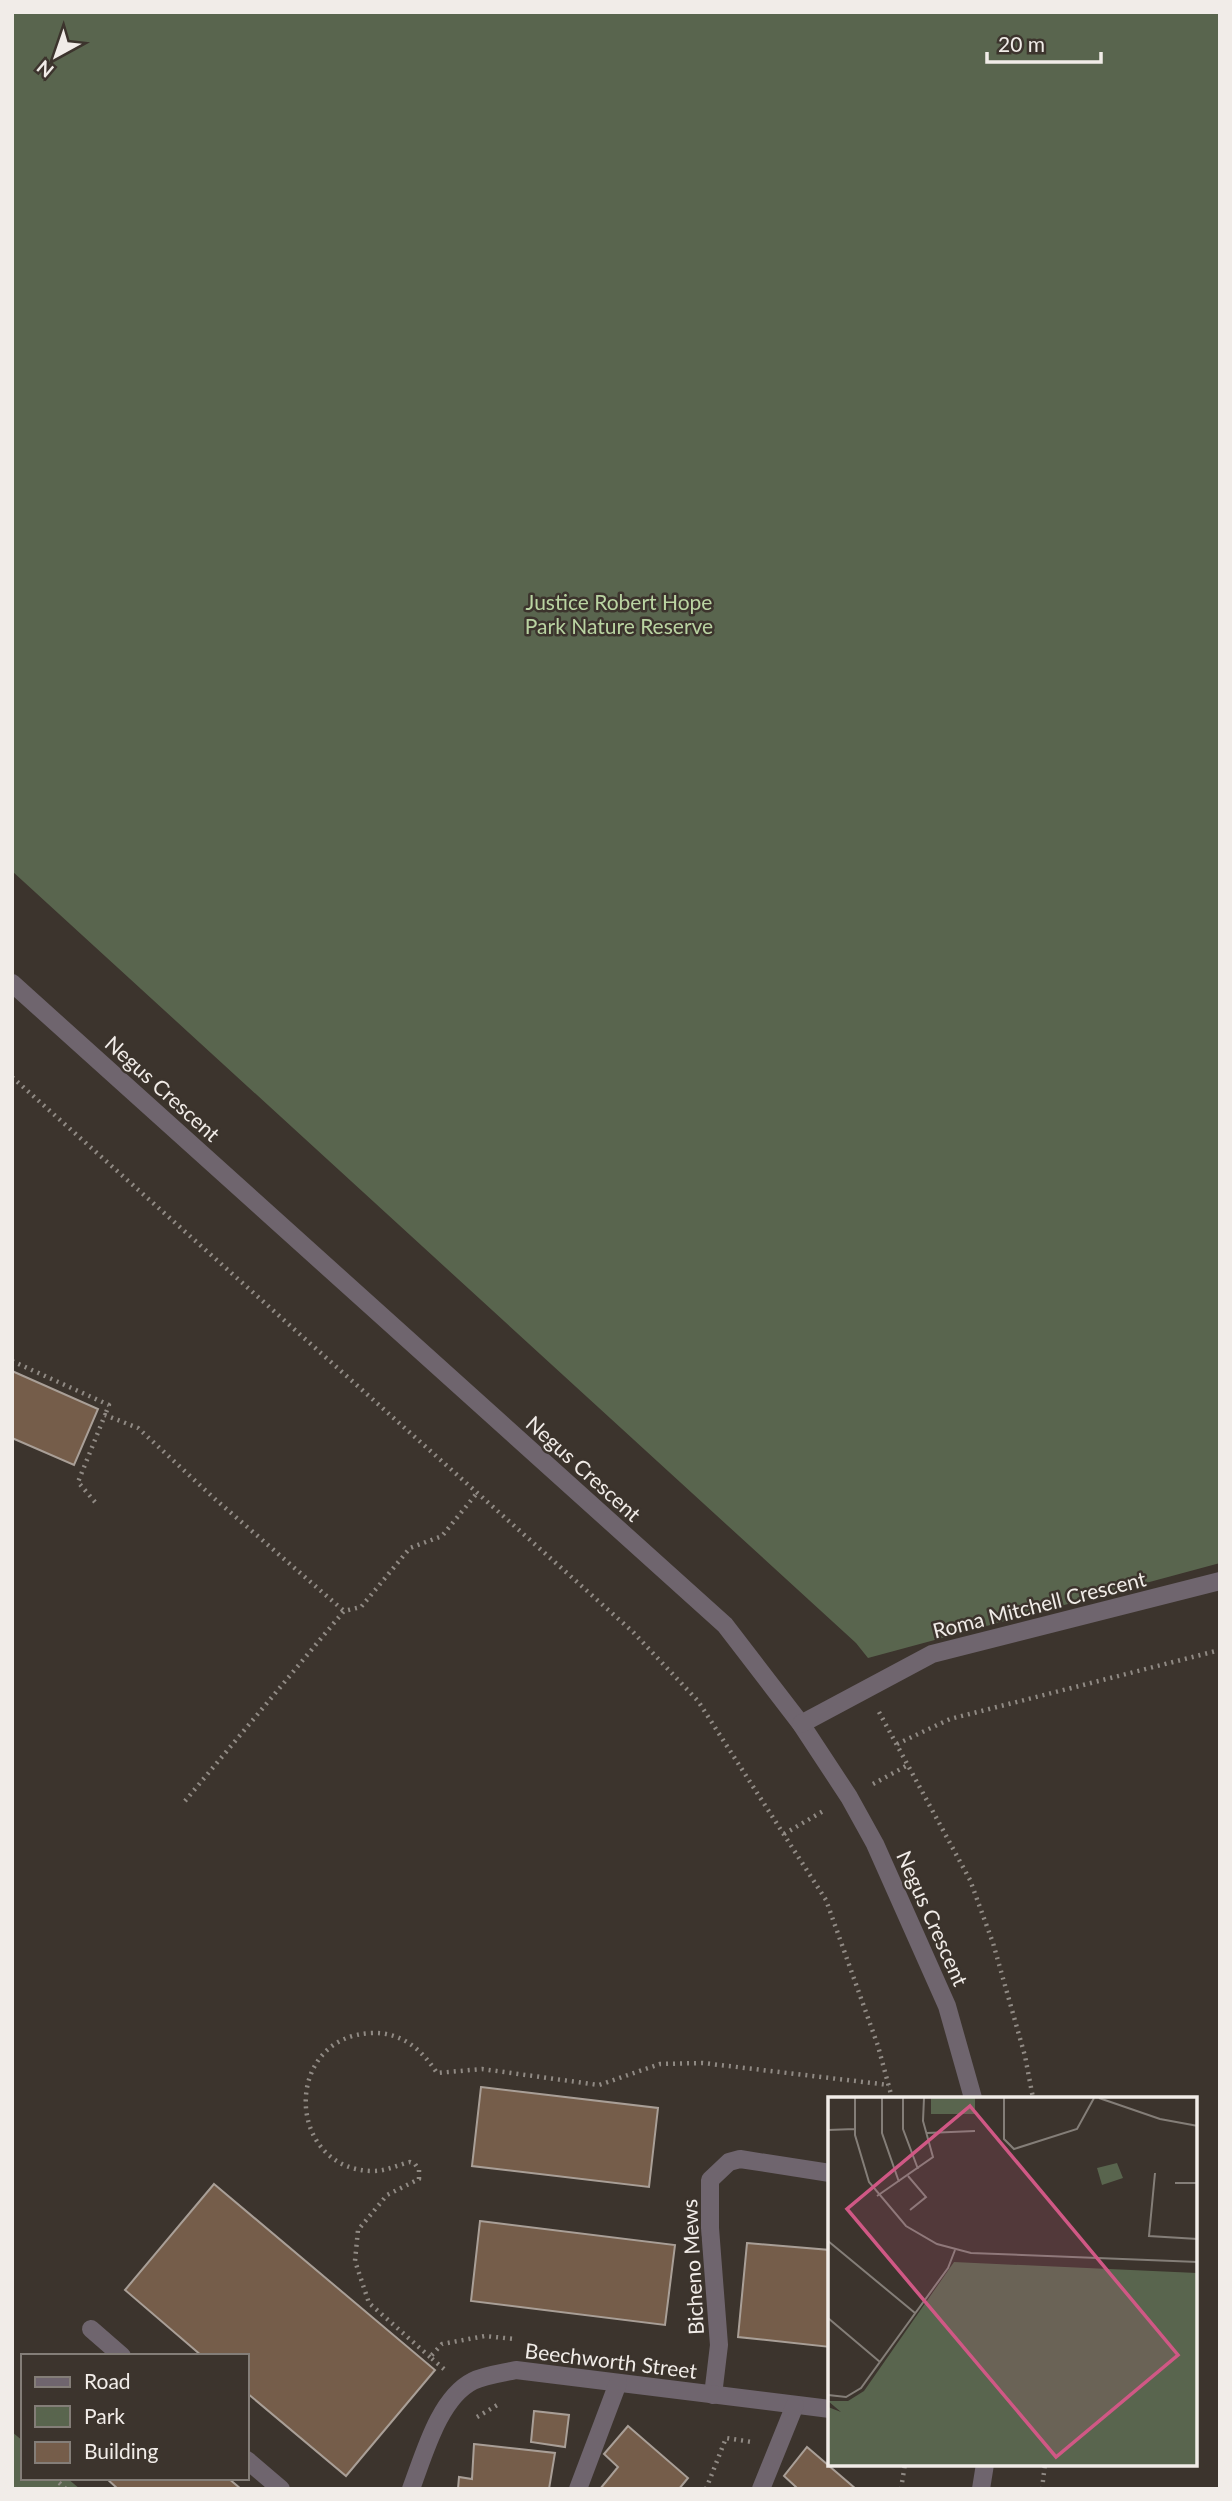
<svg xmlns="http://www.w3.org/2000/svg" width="1232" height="2501" viewBox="0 0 1232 2501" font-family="Lato,sans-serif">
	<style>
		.green { fill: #59654e }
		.building { fill: #755d4a; stroke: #a99f97; stroke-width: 2 }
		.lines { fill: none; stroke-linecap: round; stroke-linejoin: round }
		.path { stroke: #908a84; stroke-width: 4.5; stroke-dasharray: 2 5; stroke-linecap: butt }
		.lane { stroke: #6f656e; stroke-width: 18 }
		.street { stroke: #6f656e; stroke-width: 18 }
		.labels { text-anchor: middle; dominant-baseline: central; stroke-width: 5; stroke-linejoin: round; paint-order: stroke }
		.park-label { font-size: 21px; fill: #bad4a2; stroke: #3c342d }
		.street-label { font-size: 21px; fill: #f1ece8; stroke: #3c342d }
		.inset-road { fill: none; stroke: #847e78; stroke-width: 2 }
		.view { fill: #d05885; fill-opacity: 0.15; stroke: #d05885; stroke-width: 3.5 }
		.inset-edge { fill: none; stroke: #f1ece8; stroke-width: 3.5 }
	</style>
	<rect width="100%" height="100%" fill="#3c342d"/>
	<g class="green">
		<path d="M12 12H1220V1563L868 1658 856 1643 12 871Z"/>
		<path d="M12 2432 23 2441V2478H67L80 2489H12Z"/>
	</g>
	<g class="building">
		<path d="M12 1371 98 1409 74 1465 12 1438Z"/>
		<path d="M481 2087 658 2108 649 2187 472 2166Z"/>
		<path d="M214 2184 435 2370 346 2476 247 2393V2356H202L125 2290Z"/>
		<path d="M480 2221 675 2245 665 2325 471 2301Z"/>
		<path d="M747 2243 830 2250V2347L738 2337Z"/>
		<path d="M534 2411 569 2415 565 2447 531 2442Z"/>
		<path d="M628 2426 688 2478 679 2489H600L618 2467 604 2454Z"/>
		<path d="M474 2444 555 2453 549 2489H458L459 2477 472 2479Z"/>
		<path d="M807 2447 856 2489H795L796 2487 784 2476Z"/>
		<path d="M106 2478H228L241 2489H118Z"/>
	</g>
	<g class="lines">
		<g class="path">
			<path d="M12 1077 633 1632 698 1701 826 1900 878 2046 892 2098"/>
			<path d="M12 1361 109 1405 105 1415"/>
			<path d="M95 1502 78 1482 105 1415 138 1428 215 1499 344 1611"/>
			<path d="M879 1712 970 1880 993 1943 1025 2056 1033 2098"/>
			<path d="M897 1744 950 1719 1220 1650"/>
			<path d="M873 1784 908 1765"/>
			<path d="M185 1801 344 1611 361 1607 410 1548 442 1536 477 1493"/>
			<path d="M784 1834 825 1810"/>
			<path d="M430 2357 369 2303 355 2261 358 2230 387 2195 419 2179V2170L415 2164 410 2162C397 2165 387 2171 373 2171 285 2170 282 2036 372 2033 402 2032 422 2050 437 2073L482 2069 599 2085 660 2064 703 2063 889 2085"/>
			<path d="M444 2369 430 2357 442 2344 485 2336 514 2339"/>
			<path d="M477 2417 499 2404"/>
			<path d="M54 2478 66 2489"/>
			<path d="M706 2489 726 2438 752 2442"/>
			<path d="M901 2489 905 2464"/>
			<path d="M1042 2489 1045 2464"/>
		</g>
		<g class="lane">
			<path d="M91 2329 122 2356"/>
			<path d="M247 2460 281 2489"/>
		</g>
		<g class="street">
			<path d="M12 983 725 1625 801 1724 849 1797 875 1844 947 2006 973 2098"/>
			<path d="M801 1724 932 1654 1220 1581"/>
			<path d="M713 2395 719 2345 710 2228V2180L729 2162 740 2159 830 2173"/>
			<path d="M411 2489C424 2455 439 2398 473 2381 485 2375 503 2373 516 2370L830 2409"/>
			<path d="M578 2489 618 2383"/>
			<path d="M761 2489 795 2405"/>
			<path d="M981 2489 985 2464"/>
		</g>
	</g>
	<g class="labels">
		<g class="park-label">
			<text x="619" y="601">Justice Robert Hope<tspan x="619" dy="24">Park Nature Reserve</tspan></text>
		</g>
		<g class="street-label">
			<text transform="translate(163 1088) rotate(42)">Negus Crescent</text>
			<text transform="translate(584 1468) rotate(42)">Negus Crescent</text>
			<text transform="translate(1039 1604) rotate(-14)">Roma Mitchell Crescent</text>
			<text transform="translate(933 1918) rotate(66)">Negus Crescent</text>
			<text transform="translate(692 2267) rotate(-93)">Bicheno Mews</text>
			<text transform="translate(611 2360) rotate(7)">Beechworth Street</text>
		</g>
	</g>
	<g transform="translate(828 2097)">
		<rect width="369" height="369" fill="#3c342d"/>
		<path d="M103 1H147V17H103ZM289 66 295 81 274 88 269 71ZM126 165 369 176V369H0V310L13 315 0 304H20L36 294Z" fill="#59654e"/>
		<path class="inset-road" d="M27 1V38L41 85 78 129 109 147 143 156 370 165M54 1V36L71 85M75 1V32L90 72M176 1V42L186 52 249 32 266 1M271 1 332 22 370 29M0 33 27 32M99 36 147 34M327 76 321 139 370 142M80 79 98 100 82 113M347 86H370M49 99 105 60 95 24 96 1M0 144 87 216M0 221 52 265M0 298 18 300 33 291 120 171 127 153"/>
		<path class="view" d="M142 9 350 258 228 360 19 112Z"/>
		<rect width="369" height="369" class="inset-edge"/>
	</g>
	<rect width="1232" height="2501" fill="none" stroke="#f1ece8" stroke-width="28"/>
	<rect x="21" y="2354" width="228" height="126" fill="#3c342d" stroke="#847e78" stroke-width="2"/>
	<rect x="35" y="2377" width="35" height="10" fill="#6f656e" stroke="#847e78" stroke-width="2"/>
	<text x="84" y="2389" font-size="21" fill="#f1ece8">Road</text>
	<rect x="35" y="2406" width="35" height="21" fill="#59654e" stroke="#847e78" stroke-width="2"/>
	<text x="84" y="2424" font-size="21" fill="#f1ece8">Park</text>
	<rect x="35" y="2442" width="35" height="21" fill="#755d4a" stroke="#847e78" stroke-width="2"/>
	<text x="84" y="2459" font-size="21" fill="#f1ece8">Building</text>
	<g transform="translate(56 56) rotate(220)" stroke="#3c342d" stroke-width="5" paint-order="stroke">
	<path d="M0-5L12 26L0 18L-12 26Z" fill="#f1ece8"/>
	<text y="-10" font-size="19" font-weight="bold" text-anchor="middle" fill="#f1ece8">N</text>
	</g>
	<path d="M987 52v10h114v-10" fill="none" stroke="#f1ece8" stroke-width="3.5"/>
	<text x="998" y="52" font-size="21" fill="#f1ece8" stroke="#3c342d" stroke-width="5" paint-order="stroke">20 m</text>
</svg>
